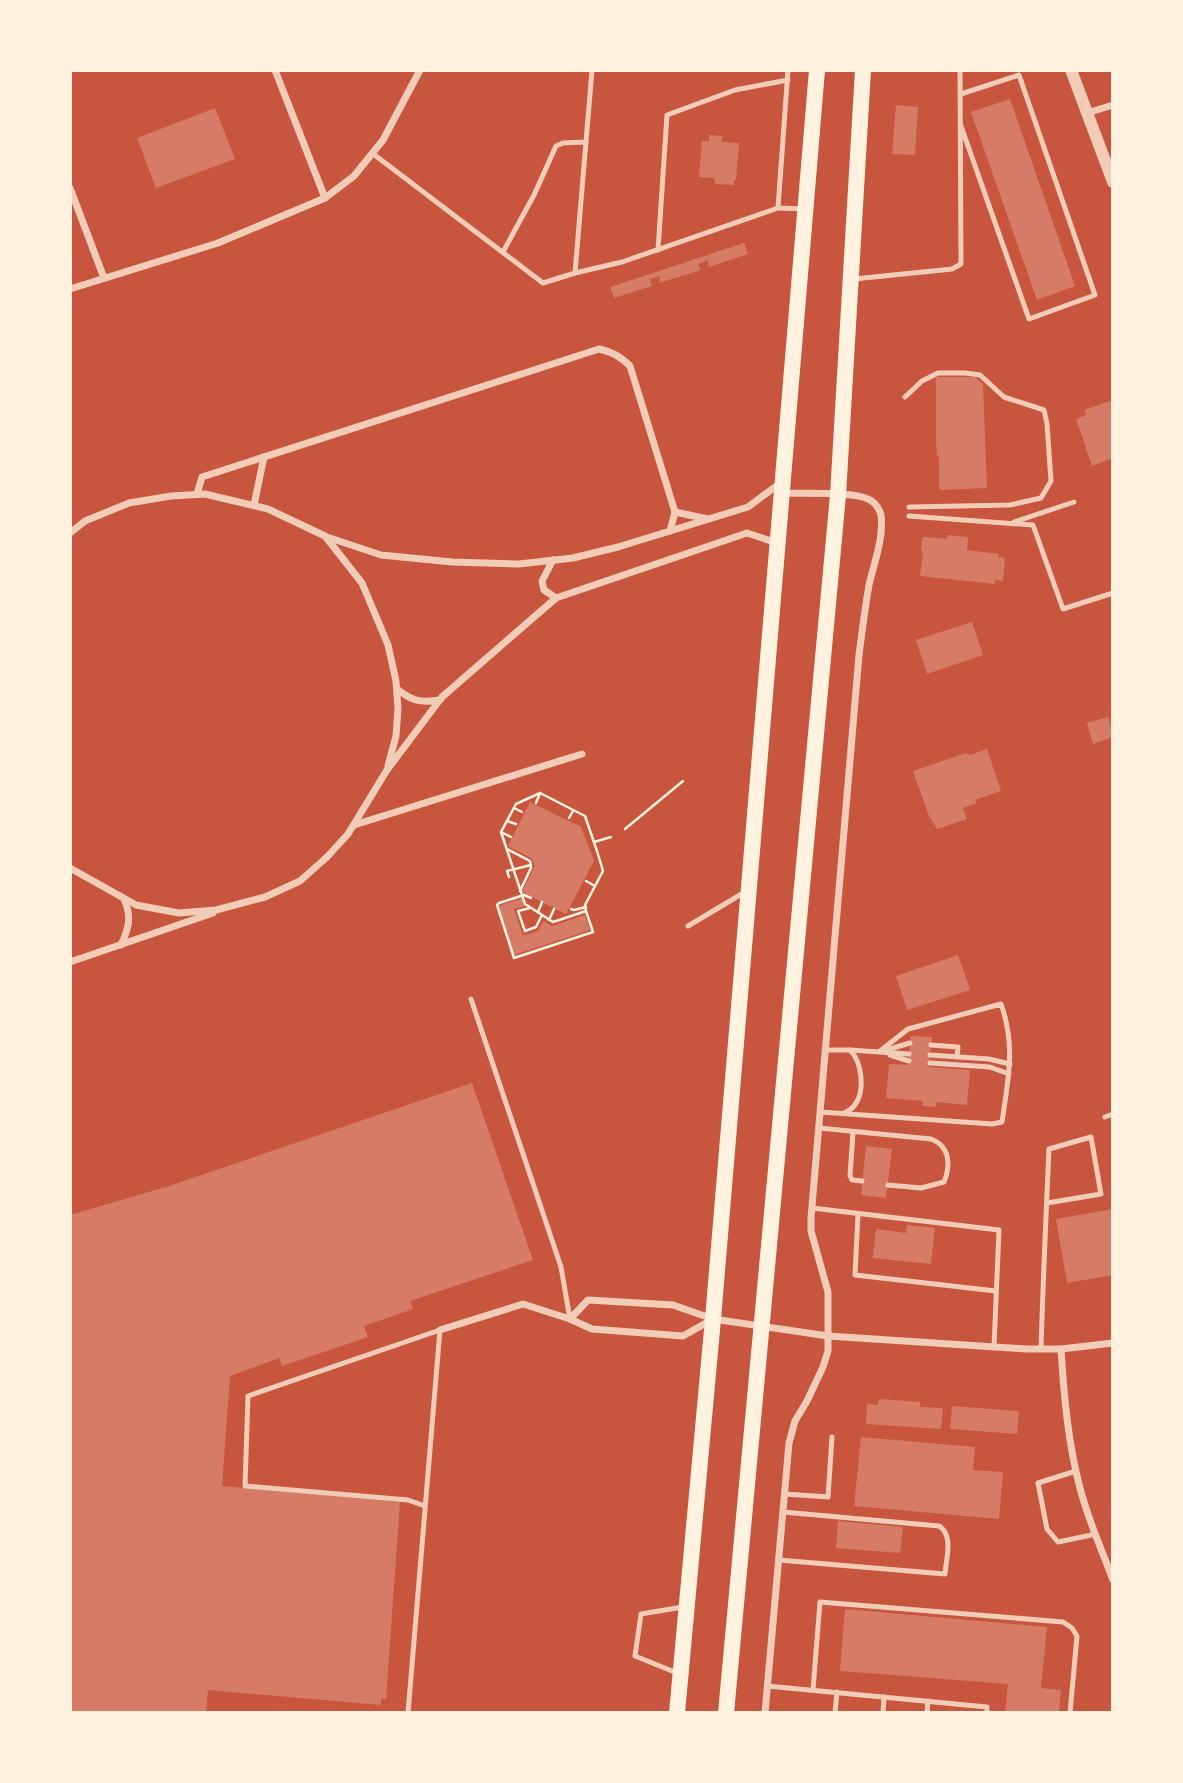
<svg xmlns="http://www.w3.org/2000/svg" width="1183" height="1783" viewBox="0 0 1183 1783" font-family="Mulish,sans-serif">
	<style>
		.building { fill: #d67c66 }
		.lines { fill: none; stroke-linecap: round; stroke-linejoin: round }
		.path { stroke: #fff3e0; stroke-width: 2.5 }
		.service { stroke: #f1ccb7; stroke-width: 5 }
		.minor { stroke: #f1ccb7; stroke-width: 7 }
		.tertiary { stroke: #f1ccb7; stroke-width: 12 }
		.primary { stroke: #fff3e0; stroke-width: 16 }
	</style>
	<rect width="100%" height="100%" fill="#c8553d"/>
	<g class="building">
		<path d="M1010 99 1075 286 1037 300 971 112Z"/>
		<path d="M896 105 918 107 915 155 892 154Z"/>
		<path d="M215 108 235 159 156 188 137 138Z"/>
		<path d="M709 135 722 136V142L739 143 736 180H734V185L715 184 714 178 699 177 702 141H709Z"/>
		<path d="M744 243 748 254 709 267 708 260 698 264 701 270 659 283 660 276 650 279 652 286 614 298 610 287Z"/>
		<path d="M936 377H975L983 384 987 488 941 490 939 487V457L937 456 936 440Z"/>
		<path d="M1113 400V458L1092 466 1076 419 1086 415 1084 410Z"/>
		<path d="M947 535 968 537 967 550 999 554 998 557 1005 558 1003 581 995 580V584L920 576 923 551H921L922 538 925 537 947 539Z"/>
		<path d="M972 622 983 655 927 674 916 640Z"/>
		<path d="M1108 717 1113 737 1093 744 1087 723Z"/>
		<path d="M987 749 1001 791 975 800 977 803 963 808 967 819 937 829 929 816 913 771 966 753 970 755Z"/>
		<path d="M530 802 581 827 594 861 566 914 522 892 535 866 531 858 508 846Z"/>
		<path d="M522 898 525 906 514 909 523 936 538 931 543 921 552 926 585 915 590 930 514 955 498 906Z"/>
		<path d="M958 955 970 990 907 1010 896 976Z"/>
		<path d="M911 1036 932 1037 929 1067 970 1070 967 1105 936 1102V1107L922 1106 923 1101 886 1098 889 1064 908 1065Z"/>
		<path d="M472 1083 533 1260 410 1301 413 1309 364 1326 368 1337 282 1366 279 1358 230 1376 222 1486 400 1502 386 1699H381V1705L208 1690 206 1713H70V1215L166 1187Z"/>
		<path d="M866 1146 892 1149 886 1198 861 1195Z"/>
		<path d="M1113 1209V1275L1067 1283 1056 1219Z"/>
		<path d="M907 1225 935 1228 931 1264 873 1258 876 1229 906 1233Z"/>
		<path d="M879 1399 920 1402V1407L943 1408 941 1429 866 1424 867 1404 878 1405Z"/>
		<path d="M952 1406 1019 1411 1017 1434 950 1429Z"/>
		<path d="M861 1437 975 1447 973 1470 1003 1472 999 1519 854 1506Z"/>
		<path d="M838 1521 903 1527 900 1553 836 1548Z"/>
		<path d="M845 1609 1047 1627 1041 1688 1061 1690 1059 1713H1005L1008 1684 840 1671Z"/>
	</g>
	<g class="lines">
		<g class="path">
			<path d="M540 793 585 816 597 851 603 871 585 905 586 911 553 922 525 904 501 832 516 804Z"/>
			<path d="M536 803 540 793"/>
			<path d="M514 808 522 812"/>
			<path d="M569 818 573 811"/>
			<path d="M507 821 516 824"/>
			<path d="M625 829 683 781"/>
			<path d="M501 832 511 837"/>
			<path d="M594 842 611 837"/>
			<path d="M507 849 530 861 531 868 520 891"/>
			<path d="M509 877 507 871 531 865"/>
			<path d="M586 881 595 886"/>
			<path d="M531 898 524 895 499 903 497 905 514 958 593 932 586 911"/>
			<path d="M530 908 518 911 525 931 536 927 542 915"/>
			<path d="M571 909 574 910 586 907"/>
			<path d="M538 912 542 902"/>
			<path d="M549 920 554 909"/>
		</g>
		<g class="service">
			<path d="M788 70 778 208 804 209"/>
			<path d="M961 94 1019 75 1095 295 1029 319 961 126"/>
			<path d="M372 153 543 283 575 273 592 70"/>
			<path d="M658 250 667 115 735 90 788 80"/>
			<path d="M503 252 534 195 556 146 563 143 586 142"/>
			<path d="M575 273 622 262 778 208"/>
			<path d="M854 279 952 269 961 264 960 70"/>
			<path d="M905 397 922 381 938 373H965L980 375 1004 397 1044 410 1047 424 1051 481 1041 498 1010 505 909 507"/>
			<path d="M909 516 1033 525 1063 609 1113 593"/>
			<path d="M1014 522 1074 502"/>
			<path d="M688 926 745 892"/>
			<path d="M471 999 561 1267 570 1319"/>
			<path d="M931 1045 958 1047 957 1057"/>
			<path d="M825 1050H850L909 1054"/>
			<path d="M883 1051 910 1043"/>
			<path d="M890 1055 909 1061"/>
			<path d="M930 1055 989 1059 1010 1064"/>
			<path d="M930 1063 990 1067 1009 1074"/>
			<path d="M820 1112 992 1124 1002 1122C1008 1080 1016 1046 1001 1004L908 1029 880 1051"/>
			<path d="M844 1113C846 1112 852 1109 854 1106 866 1092 862 1062 850 1050"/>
			<path d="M1105 1117 1113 1114"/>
			<path d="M819 1128 931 1139C950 1146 951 1165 944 1182L921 1188 888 1185"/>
			<path d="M853 1132 850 1176 852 1180 862 1181"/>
			<path d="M812 1208 999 1230 994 1347"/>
			<path d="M858 1214 855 1275 996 1291"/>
			<path d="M1041 1349C1043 1282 1046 1215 1049 1149L1091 1137 1101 1194 1047 1203"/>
			<path d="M1076 1471 1038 1483 1047 1529 1058 1542 1096 1534"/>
			<path d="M785 1494 828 1497 832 1437"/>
			<path d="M779 1560 945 1574C946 1559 954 1535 939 1526L783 1512"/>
			<path d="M677 1673 635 1656 641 1614 683 1607"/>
			<path d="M767 1686 987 1707V1713"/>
			<path d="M813 1690 820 1602 1063 1622 1072 1628 1077 1636 1070 1713"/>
			<path d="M408 1713 440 1330 248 1396 245 1486 408 1500 425 1506"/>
			<path d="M835 1713 837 1692"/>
			<path d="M883 1713 884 1697"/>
			<path d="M927 1713 928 1701"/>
		</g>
		<g class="minor">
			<path d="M275 70 325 198"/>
			<path d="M1087 113 1113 105"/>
			<path d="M70 188 104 278"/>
			<path d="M70 289 218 243 325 198 354 176 383 140 420 70"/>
			<path d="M197 494 202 477 599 349C612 352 620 356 630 366L675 512 670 531"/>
			<path d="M254 505 264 457"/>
			<path d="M675 512 708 519"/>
			<path d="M70 533 85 521 129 503 171 496 205 494 268 509 325 536 362 583 388 645 396 681 398 709 396 736 388 766"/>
			<path d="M327 537 381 555 452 562 519 564 573 558 618 547 748 507 779 484"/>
			<path d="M553 560 542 581 544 590 556 598"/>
			<path d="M397 689C412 701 420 703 440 700"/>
			<path d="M354 825 582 754"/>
			<path d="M70 868 136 905 179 913 216 910 265 897 300 881 327 857 348 834 387 770 442 697 556 598 747 533 777 543"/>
			<path d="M121 945C129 928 132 916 124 899"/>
			<path d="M70 962 213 913"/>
			<path d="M570 1319 588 1300 673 1305 713 1319 828 1336 1026 1349H1061L1113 1343"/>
			<path d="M440 1330 523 1304 570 1319 592 1329 683 1336 713 1319"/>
			<path d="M1061 1349C1064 1396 1068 1443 1080 1488 1088 1520 1102 1550 1113 1580"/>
			<path d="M765 1713 789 1443 795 1421 807 1401 823 1367 828 1351V1292L811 1231V1218L859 655C862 632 865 608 869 585 874 563 884 538 881 515 879 508 875 502 868 499 853 491 801 494 782 493"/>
		</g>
		<path class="tertiary" d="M1071 70 1113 182"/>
		<g class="primary">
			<path d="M677 1713 713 1319 817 70"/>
			<path d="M726 1713 838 495 863 70"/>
		</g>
	</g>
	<rect width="1183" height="1783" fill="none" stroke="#fff3e0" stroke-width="144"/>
</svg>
